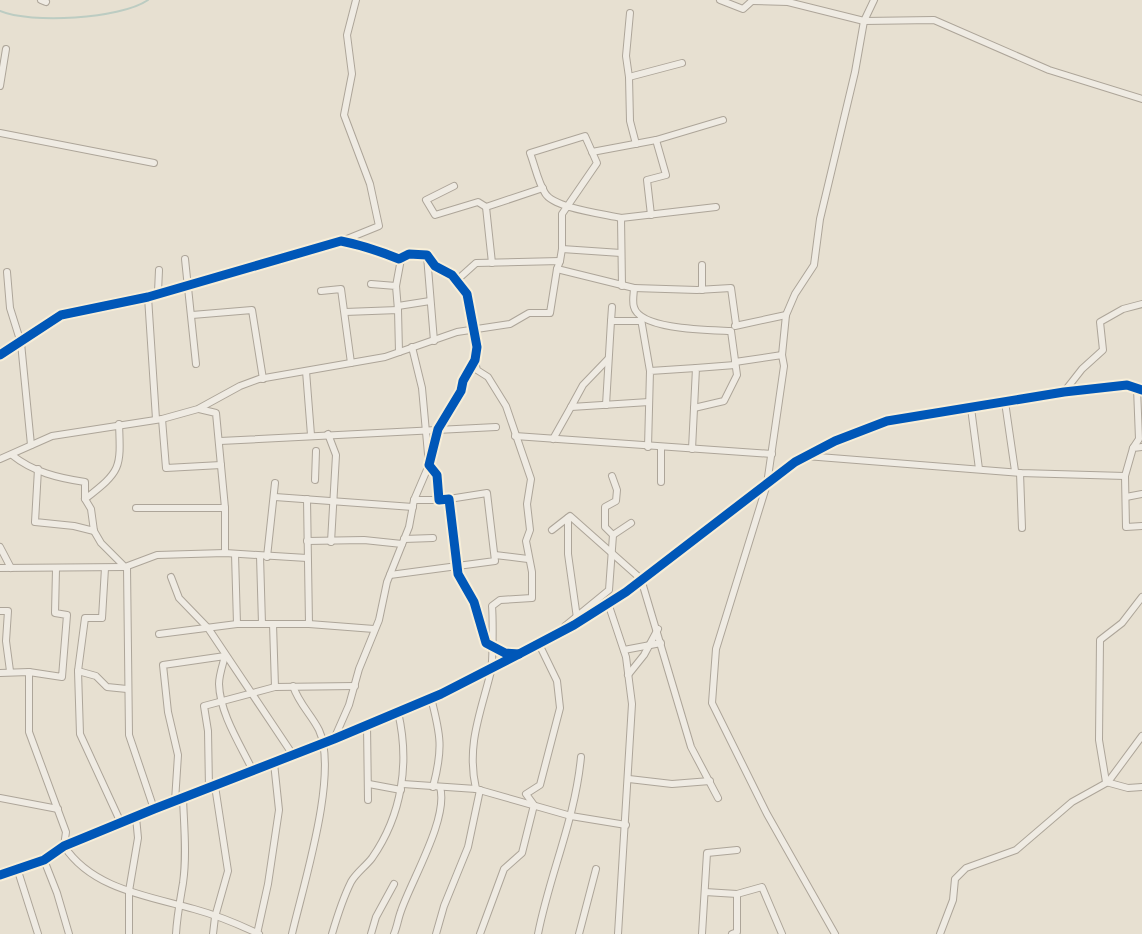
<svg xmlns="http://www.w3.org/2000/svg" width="1142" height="934" viewBox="0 0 1142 934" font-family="'Crimson Pro',serif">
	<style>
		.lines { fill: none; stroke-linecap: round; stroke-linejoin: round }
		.stream { stroke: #bcccc2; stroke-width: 2 }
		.minor-casing { stroke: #ada599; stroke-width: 8 }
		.minor { stroke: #efebe3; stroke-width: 6 }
		.cycleway-casing { stroke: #f7eed8; stroke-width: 13 }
		.cycleway { stroke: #0057b8; stroke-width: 9 }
	</style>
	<rect width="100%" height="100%" fill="#e7e0d1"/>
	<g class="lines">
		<path class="stream" d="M0 11C30 24 121 19 148 0"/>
		<g class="minor-casing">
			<g id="minor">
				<path d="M41 0 46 2"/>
				<path d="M720 0 743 9 753 0"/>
				<path d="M752 1 788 2 864 21 934 20 1049 70 1142 99"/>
				<path d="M629 77 626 56 630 13"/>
				<path d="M0 86 6 49"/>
				<path d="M0 133 154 163"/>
				<path d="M656 140 723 120"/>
				<path d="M636 144 630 121 629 77 682 63"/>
				<path d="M592 152 656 140 666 175 647 180 651 215"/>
				<path d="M454 186 426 200 435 215 478 202 486 207"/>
				<path d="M342 241 379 226 370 184 344 115 352 74 347 35 356 0"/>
				<path d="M562 249V214L597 163 585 136 530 153C535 166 538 182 545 193 553 208 604 214 621 218"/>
				<path d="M427 256 434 341"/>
				<path d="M185 259 196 364"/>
				<path d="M560 261 562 249 621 253"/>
				<path d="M492 263 486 207 543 188"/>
				<path d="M702 265V290"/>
				<path d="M7 272 10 308 21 343 31 445"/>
				<path d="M456 281 476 263 560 261 557 269 634 288C634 293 632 301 634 307 640 330 710 330 731 331L737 375 724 401 694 408"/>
				<path d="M371 284 396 286 398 310"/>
				<path d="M396 286 401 259"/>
				<path d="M622 286 621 218 716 207"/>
				<path d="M634 288 697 290 731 288 736 324"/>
				<path d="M321 291 341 289 351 363"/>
				<path d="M158 292 159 270"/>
				<path d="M148 297 156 419"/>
				<path d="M398 306 430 301"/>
				<path d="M345 312 398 310 399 352"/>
				<path d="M192 315 252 310 263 379"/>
				<path d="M641 319 650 371"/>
				<path d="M611 321 612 307"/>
				<path d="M735 326 786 315"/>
				<path d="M0 355 61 315 148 297 341 241C362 245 379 251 399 259L409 254 427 255 435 266 452 275 467 294 477 347 475 360 463 381 461 391 438 429 429 465 437 475 439 500 449 499 458 574 474 602 486 643 505 653 517 654"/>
				<path d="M782 355 786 315 795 294 814 265 820 219 855 72 864 21 874 0"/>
				<path d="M608 359 583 385 571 407 649 402"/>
				<path d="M475 362 477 370 488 377 506 406 531 479 527 504 530 530 526 541 532 572V598L500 600 492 606C493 618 493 660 491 671 481 712 466 745 476 789"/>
				<path d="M735 362 782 355 784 366 767 484 716 649 712 703 767 814 835 934"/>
				<path d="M306 371 311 435"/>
				<path d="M1064 392 1082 369 1103 350 1100 322 1123 309 1142 304"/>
				<path d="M1005 402 1015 471"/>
				<path d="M606 405 611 321H641"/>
				<path d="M971 408 979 469"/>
				<path d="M199 409 216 413 225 508V553"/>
				<path d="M162 419 166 468 221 465"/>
				<path d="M328 434 336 455 331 542"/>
				<path d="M515 436 772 454"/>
				<path d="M553 439 571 407"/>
				<path d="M220 441 496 427"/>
				<path d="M648 447 650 371 696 368"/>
				<path d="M1142 447 1133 448 1125 476 1126 527 1142 526"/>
				<path d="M1133 448 1139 439 1137 388"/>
				<path d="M692 449 696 368 735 365"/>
				<path d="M12 455C33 472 58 478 85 482V499L91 509 94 531 101 543 125 567 157 555 225 553 307 558"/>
				<path d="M806 456 1020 473 1125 476"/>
				<path d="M0 459 52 436 162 419 198 409 240 386 259 379 385 357 457 332 510 324 529 313H550L557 269"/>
				<path d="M38 469 35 522 74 526 94 531"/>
				<path d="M1020 473 1022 528"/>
				<path d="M315 480 316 451"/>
				<path d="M661 482V447"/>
				<path d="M275 497 413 507"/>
				<path d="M1126 497 1142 494"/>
				<path d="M85 499C121 471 121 469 119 424"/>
				<path d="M307 499 309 624"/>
				<path d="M414 500H439"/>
				<path d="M136 508H225"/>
				<path d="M568 518V554L577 618"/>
				<path d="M552 530 570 516 641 579 691 747 718 798"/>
				<path d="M613 535 631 523"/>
				<path d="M404 539 433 538"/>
				<path d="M307 541 364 540 402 544"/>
				<path d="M0 547 11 568"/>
				<path d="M235 554 237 624"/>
				<path d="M495 555 528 559"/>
				<path d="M260 556 262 624"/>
				<path d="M267 557 275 483"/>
				<path d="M127 567 129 735 154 809"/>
				<path d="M0 568 125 567"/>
				<path d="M105 568 102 618H85L78 671 96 676 107 687 127 689"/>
				<path d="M390 575 495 561 487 493 449 499"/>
				<path d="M171 577 179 598 208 628 293 755"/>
				<path d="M1142 597 1122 623 1100 640 1099 740 1106 782 1128 788 1142 787"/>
				<path d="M608 603 626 657 632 704 618 934"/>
				<path d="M0 611H8L6 641 10 671"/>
				<path d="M273 624 275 687"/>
				<path d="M565 626 609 590 613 535 605 527V507L616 501 617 490 612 476"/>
				<path d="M159 634 237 624H309L374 629"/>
				<path d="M624 650 661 643"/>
				<path d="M78 671 80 734 121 823"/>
				<path d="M29 672 62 677 67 615 55 613 56 569"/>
				<path d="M0 673 29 672V732L66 832 64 846C92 889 148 896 194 909 216 915 238 924 259 934"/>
				<path d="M628 675 644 655 658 629"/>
				<path d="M431 698C441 736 443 749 433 787"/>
				<path d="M367 725 368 800"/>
				<path d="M334 739 349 705 359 669 379 620 387 582 409 527 414 500 429 465 422 388 412 347"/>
				<path d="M629 779 672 784 710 781"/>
				<path d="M369 784 401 790"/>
				<path d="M403 784 476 789 571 816 626 825"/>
				<path d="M209 788 208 731 204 706 275 687 355 686"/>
				<path d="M0 798 58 809"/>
				<path d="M175 801 178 755 168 712 163 665 225 656C223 664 219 675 219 684 220 714 240 744 253 771"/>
				<path d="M44 860 57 893 69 934"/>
				<path d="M17 868 38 934"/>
				<path d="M0 875 44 860 64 846 154 809 334 739 441 694 519 654 574 625 626 592 795 462 835 441 887 421 1064 392 1127 385 1142 390"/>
				<path d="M705 892 737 894"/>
				<path d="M129 934V891L138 838 136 817"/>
				<path d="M176 934C177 916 180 901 183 883 187 855 184 826 183 798"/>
				<path d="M213 934 215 917 228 871 215 786"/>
				<path d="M257 934 268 884 279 810 274 763"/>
				<path d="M292 934C303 886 339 773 319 730 311 714 299 704 293 686"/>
				<path d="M332 934C337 917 343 898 351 882 356 873 366 866 372 858 402 815 410 763 398 712"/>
				<path d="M371 934 376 917 394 884"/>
				<path d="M394 934C397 927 398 919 401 911 411 881 449 818 440 787"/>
				<path d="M436 934 444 906 468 847 480 790"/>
				<path d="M480 934 504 869 522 853 534 805 526 794 540 785 560 708 557 681 539 644"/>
				<path d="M538 934C550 873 575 820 581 757"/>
				<path d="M579 934 596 869"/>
				<path d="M702 934 707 853 737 850"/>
				<path d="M732 934 737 932V894L762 887 782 934"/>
				<path d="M940 934 953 900 955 879 966 868 1016 850 1072 802 1108 782 1142 736"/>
			</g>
		</g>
		<use href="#minor" class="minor"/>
		<g class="cycleway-casing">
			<g id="cycleway">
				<path d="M0 355 61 315 148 297 341 241C362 245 379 251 399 259L409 254 427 255 435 266 452 275 467 294 477 347 475 360 463 381 461 391 438 429 429 465 437 475 439 500 449 499 458 574 474 602 486 643 505 653 519 654"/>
				<path d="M0 875 44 860 64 846 154 809 334 739 441 694 519 654 574 625 626 592 795 462 835 441 887 421 1064 392 1127 385 1142 390"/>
			</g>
		</g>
		<use href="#cycleway" class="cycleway"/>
	</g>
</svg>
